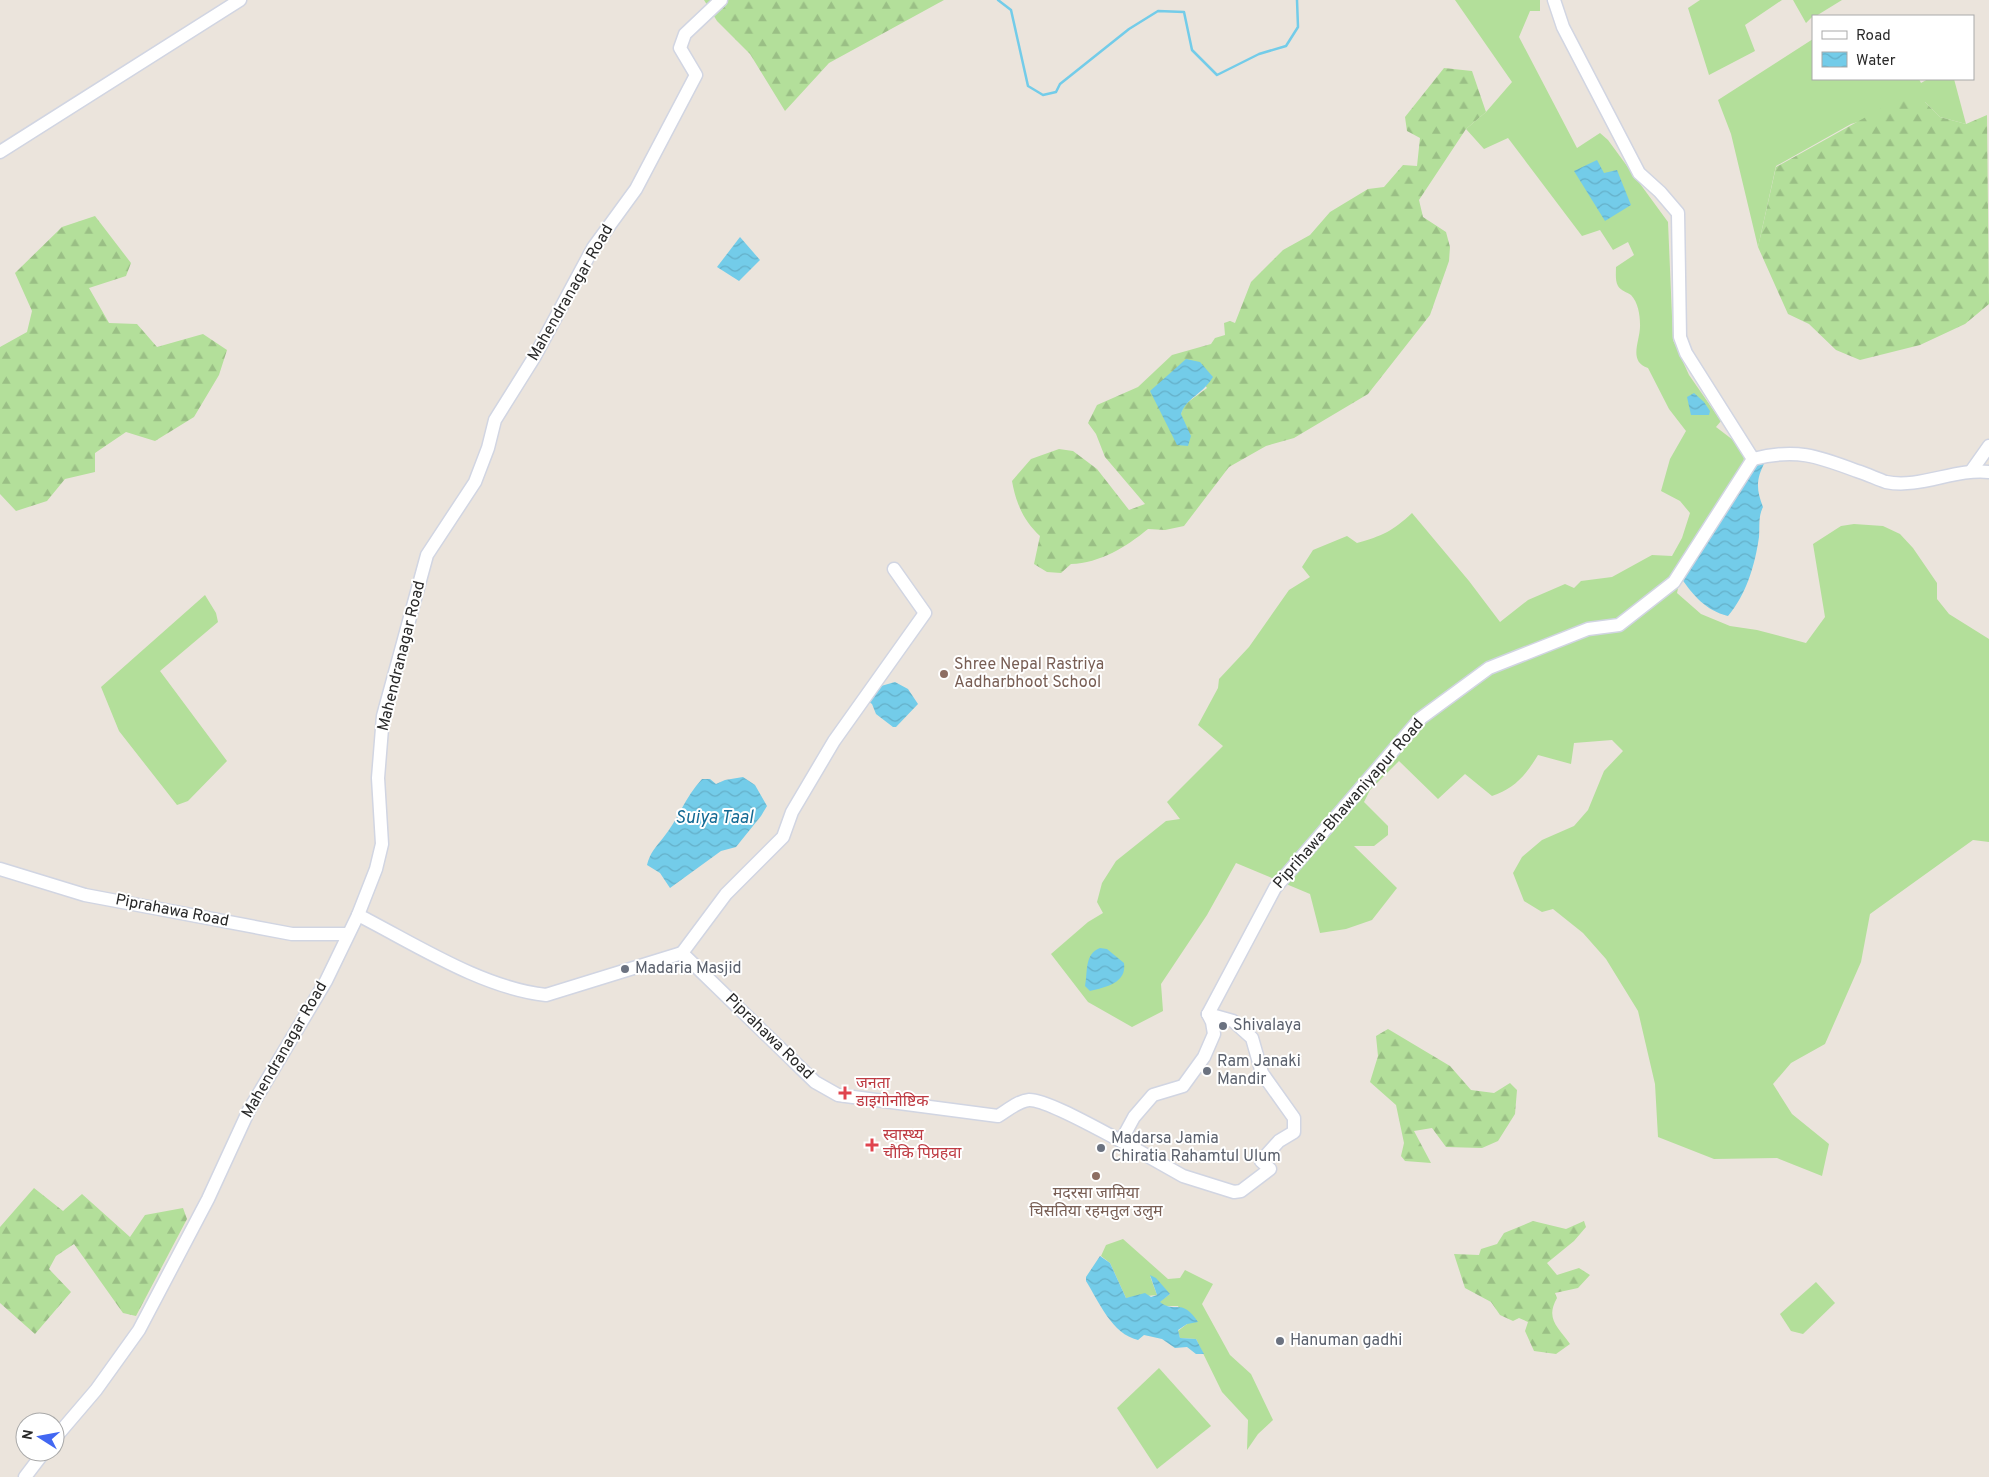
<svg xmlns="http://www.w3.org/2000/svg" width="1989" height="1477" viewBox="0 0 1989 1477" font-family="Overpass,'Noto Sans Devanagari',sans-serif">
	<style>
		.grass { fill: #b3df9a }
		.forest { fill: url(#forest-firs); fill-rule: evenodd }
		.water { fill: url(#water-waves) }
		.lines { fill: none; stroke-linecap: round; stroke-linejoin: round }
		.stream { stroke: #73cce9; stroke-width: 2.5 }
		.minor-casing { stroke: #d1d5e2; stroke-width: 15 }
		.minor { stroke: #fff; stroke-width: 12 }
		.education-dot { fill: #8d6e63; stroke: #fff; stroke-width: 2 }
		.worship-dot { fill: #6b7280; stroke: #fff; stroke-width: 2 }
		.health-dot { fill: #e0444e; stroke: #fff; stroke-width: 2 }
		.labels { text-anchor: middle; dominant-baseline: central; stroke-width: 4; stroke-linejoin: round; paint-order: stroke }
		.street-label { font-size: 16px; fill: #292929; stroke: #fff }
		.education-label { font-size: 16px; fill: #785e54; stroke: #fff; text-anchor: start }
		.worship-label { font-size: 16px; fill: #5b616d; stroke: #fff; text-anchor: start }
		.health-label { font-size: 16px; fill: #be3a42; stroke: #fff; text-anchor: start }
		.water-label { font-size: 18px; font-style: italic; fill: #136a94; stroke: #fff }
	</style>
	<defs>
		<pattern id="forest-firs" width="22" height="20" patternUnits="userSpaceOnUse" patternTransform="scale(1.25)"><rect width="22" height="20" fill="#b3df9a"/><path d="M5 1l3.5 6h-7zM16 11l3.5 6h-7z" fill="#9abf85"/></pattern>
		<pattern id="water-waves" width="16" height="10" patternUnits="userSpaceOnUse" patternTransform="scale(1.25)"><rect width="16" height="10" fill="#73cce9"/><path d="M0 5q4-4 8 0t8 0" fill="none" stroke="#64afc8"/></pattern>
	</defs>
	<rect width="100%" height="100%" fill="#ebe4dc"/>
	<g class="grass">
		<path d="M1455 0H1540V11H1530L1519 37 1577 148 1600 133 1608 140 1668 222 1673 340 1689 375 1721 421 1716 427 1733 440 1744 457 1742 476 1682 570 1677 593 1701 614 1730 626 1757 630 1806 643 1825 617 1813 544 1841 526 1854 524 1883 526 1900 534 1913 548 1937 583V599L1949 614 1989 639V842L1973 840 1870 914 1861 962 1825 1044 1791 1063 1773 1084 1792 1114 1829 1144 1822 1176 1777 1158 1714 1159 1658 1137 1655 1084 1638 1011 1606 959 1583 933 1553 909 1542 912 1524 901 1513 873 1522 857 1542 840 1574 826 1588 810 1604 771 1623 751 1612 740 1574 743 1571 764 1538 755C1526 775 1514 789 1492 796L1465 774 1438 799 1399 761 1370 790 1364 802 1388 826V835L1374 846H1354L1397 888 1372 920 1346 929 1320 933 1310 894 1236 863 1207 915 1161 984 1163 1011 1132 1027 1088 1002 1051 954 1088 922 1103 913 1097 902 1102 883 1116 861 1166 821 1180 819 1167 802 1223 746 1198 725 1218 688 1219 679 1249 647 1289 590 1310 577 1302 567 1313 550 1347 536 1357 543C1382 536 1393 531 1412 513L1469 581 1500 622 1528 600 1565 584 1574 588 1581 581 1612 577 1652 555 1672 556 1682 538 1690 513 1680 501 1661 491 1670 459 1686 431 1669 409 1648 368C1627 361 1641 340 1640 324 1640 315 1638 302 1631 295 1627 292 1621 291 1618 286 1615 281 1616 273 1616 267L1634 255 1628 242 1613 250 1600 230 1582 236 1508 138 1484 149 1466 129 1486 112 1512 82Z"/>
		<path d="M1700 0H1782L1745 25 1755 51 1709 75 1688 8Z"/>
		<path d="M1793 0H1842L1816 16H1813L1806 23Z"/>
		<path d="M1813 39V79H1919L1921 83 1928 79H1954L1966 124 1940 117 1925 102 1851 124 1776 166 1758 247 1731 134 1718 100Z"/>
		<path d="M205 595 216 613 218 622 160 671 227 761 188 801 177 805 119 731 101 687Z"/>
		<path d="M1123 1239 1168 1279 1180 1278 1185 1270 1213 1284 1202 1304 1230 1355 1251 1374 1273 1420 1258 1434 1247 1450 1248 1420 1222 1392 1196 1339 1180 1338 1178 1331 1187 1324 1178 1306H1164L1159 1302 1170 1294 1150 1276 1157 1295 1126 1298 1110 1263 1101 1256 1106 1245Z"/>
		<path d="M1816 1282 1835 1303 1803 1334 1791 1331 1780 1314Z"/>
		<path d="M1159 1368 1211 1426 1157 1469 1117 1408Z"/>
	</g>
	<g class="forest">
		<path d="M704 0H944L829 63 785 111 750 54 717 21Z"/>
		<path d="M1444 68 1472 71 1486 112 1466 129 1419 200 1423 217 1446 232 1450 247 1449 261 1430 315 1368 394 1294 438 1266 446 1229 467 1184 526 1165 530 1148 529C1126 547 1100 563 1071 564L1061 573 1047 572 1034 564 1040 536C1023 520 1016 503 1012 481L1031 459 1059 449 1073 451 1097 469 1129 510 1145 504 1105 457 1096 434 1088 423 1097 405 1138 387 1172 355 1211 344 1215 338 1225 335 1224 323 1230 321 1235 323 1251 282 1283 250 1310 235 1330 212 1368 189 1384 187 1403 165 1417 166 1420 138 1407 131 1405 117ZM1186 359 1207 388 1184 405 1181 414Z"/>
		<path d="M1900 98 1925 102 1940 117 1966 124 1987 115 1989 304 1965 324 1920 345 1860 360 1836 350 1809 324 1788 314 1758 247 1776 167Z"/>
		<path d="M95 216 131 263 126 276 89 288 109 323 137 324 157 347 203 334 227 350 219 375 194 417 155 441 126 432 95 453V472L65 479 47 501 16 511 0 494V347L27 332 32 311 15 273 62 227Z"/>
		<path d="M1388 1029 1450 1066 1471 1090 1494 1093 1510 1083 1517 1090 1515 1114 1498 1141 1482 1148 1446 1147 1432 1128 1414 1131 1431 1163 1405 1161 1401 1156 1404 1143 1396 1105 1370 1082 1378 1056 1376 1036Z"/>
		<path d="M34 1188 63 1211 82 1194 130 1237 145 1215 183 1208 187 1219 136 1316 123 1313 74 1244 56 1256 49 1269 71 1292 35 1334 0 1303V1227Z"/>
		<path d="M1533 1221 1566 1229 1584 1221 1586 1227 1574 1241 1547 1263 1557 1275 1579 1268 1590 1275 1578 1288 1555 1293 1557 1298C1545 1319 1558 1327 1570 1344L1556 1354 1534 1351 1525 1331 1528 1322 1519 1318 1513 1321 1500 1315 1491 1302 1465 1288 1454 1254 1479 1255 1481 1249 1497 1244 1504 1233Z"/>
	</g>
	<g class="water">
		<path d="M1597 160 1604 173 1617 170 1631 205 1605 221 1574 171Z"/>
		<path d="M740 237 760 260 739 281 717 267Z"/>
		<path d="M1186 359 1200 362 1213 377C1203 394 1186 398 1181 414L1191 436 1188 446 1177 445 1150 391Z"/>
		<path d="M1694 393 1704 402 1710 411 1709 415H1691L1687 397Z"/>
		<path d="M1765 462C1756 479 1756 489 1763 507 1758 517 1760 526 1759 537 1755 565 1746 595 1728 616 1705 610 1694 596 1681 578L1752 467Z"/>
		<path d="M895 682 908 689 918 704 896 727H893L876 714 872 704 869 702 881 686Z"/>
		<path d="M743 777 755 785 767 806 761 816 736 847 721 851 670 888 660 873 647 865C650 853 655 848 663 838 678 820 685 797 702 779H710L716 784 725 780Z"/>
		<path d="M1100 948 1107 949 1124 963C1127 983 1106 987 1090 991L1085 986C1088 972 1084 954 1100 948Z"/>
		<path d="M1100 1256 1110 1263 1126 1298 1145 1293 1151 1297 1157 1295 1150 1275 1156 1278 1170 1294 1160 1302C1175 1314 1182 1297 1198 1322L1187 1324 1178 1330 1180 1338 1196 1339 1204 1354H1196L1187 1347 1175 1348 1162 1339 1144 1335 1138 1340C1112 1334 1099 1302 1086 1281V1277Z"/>
	</g>
	<g class="lines">
		<path class="stream" d="M998 0 1011 10 1028 86 1043 95 1056 92 1060 84 1129 29 1158 11 1184 12 1192 50 1217 75 1259 54 1286 46 1298 27 1297 0"/>
		<g class="minor-casing">
			<g id="minor">
				<path d="M0 152 240 0"/>
				<path d="M1753 459C1796 448 1817 456 1857 471 1867 474 1877 479 1886 482 1920 489 1955 468 1989 472"/>
				<path d="M1972 470 1989 446"/>
				<path d="M0 869 85 895 292 934H348"/>
				<path d="M358 915C415 944 482 988 546 995L682 953 815 1082 838 1095 998 1116C1008 1110 1018 1101 1029 1100 1046 1099 1103 1132 1121 1141L1134 1117 1153 1095 1183 1086 1204 1057 1214 1034 1212 1022 1208 1014"/>
				<path d="M682 953 726 894 783 837 792 812 834 741 925 613 894 569"/>
				<path d="M1208 1014 1275 888 1421 718 1489 668 1588 629 1619 625 1674 582 1753 459 1686 353 1680 337 1678 213 1660 192 1639 173 1563 27 1554 0"/>
				<path d="M1121 1141 1183 1176 1234 1192 1241 1191 1270 1169 1261 1161 1279 1141 1294 1132V1118L1262 1073 1252 1038 1233 1021 1208 1014"/>
				<path d="M55 1438 96 1390 139 1330 208 1199 249 1110 326 981 358 915 376 869 382 844 378 778 383 716 427 555 475 482 488 448 495 420 535 356 593 248 636 189 696 75 680 48 685 34 721 0"/>
				<path d="M25 1477 44 1452"/>
			</g>
		</g>
		<use href="#minor" class="minor"/>
	</g>
	<g class="education-dot">
		<circle cx="944" cy="674" r="5"/>
		<circle cx="1096" cy="1176" r="5"/>
	</g>
	<g class="worship-dot">
		<circle cx="625" cy="969" r="5"/>
		<circle cx="1223" cy="1026" r="5"/>
		<circle cx="1207" cy="1071" r="5"/>
		<circle cx="1101" cy="1148" r="5"/>
		<circle cx="1280" cy="1341" r="5"/>
	</g>
	<g class="health-dot">
		<path d="M842.5 1085.5h5v5h5v5h-5v5h-5v-5h-5v-5h5z"/>
		<path d="M869.5 1137.5h5v5h5v5h-5v5h-5v-5h-5v-5h5z"/>
	</g>
	<g class="labels">
		<g class="street-label">
			<text transform="translate(571 293) rotate(-60)">Mahendranagar Road</text>
			<text transform="translate(402 656) rotate(-76)">Mahendranagar Road</text>
			<text transform="translate(1349 804) rotate(-49)">Piprihawa-Bhawaniyapur Road</text>
			<text transform="translate(172 911) rotate(11)">Piprahawa Road</text>
			<text transform="translate(769 1037) rotate(44)">Piprahawa Road</text>
			<text transform="translate(285 1050) rotate(-60)">Mahendranagar Road</text>
		</g>
		<g class="education-label">
			<text x="954" y="665">Shree Nepal Rastriya<tspan x="954" dy="18">Aadharbhoot School</tspan></text>
			<text x="1096" y="1194" text-anchor="middle">मदरसा जामिया<tspan x="1096" dy="18">चिसतिया रहमतुल उलुम</tspan></text>
		</g>
		<g class="worship-label">
			<text x="635" y="969">Madaria Masjid</text>
			<text x="1233" y="1026">Shivalaya</text>
			<text x="1217" y="1062">Ram Janaki<tspan x="1217" dy="18">Mandir</tspan></text>
			<text x="1111" y="1139">Madarsa Jamia<tspan x="1111" dy="18">Chiratia Rahamtul Ulum</tspan></text>
			<text x="1290" y="1341">Hanuman gadhi</text>
		</g>
		<g class="health-label">
			<text x="856" y="1084">जनता<tspan x="856" dy="18">डाइगोनोष्टिक</tspan></text>
			<text x="883" y="1136">स्वास्थ्य<tspan x="883" dy="18">चाैकि पिप्रहवा</tspan></text>
		</g>
		<g class="water-label">
			<text x="714" y="818">Suiya Taal</text>
		</g>
	</g>
	<rect x="1812" y="15" width="162" height="65" fill="#ffffff" stroke="#a9a9a9"/>
	<rect x="1822" y="31" width="25" height="8" fill="#ffffff" stroke="#a9a9a9"/>
	<text x="1856" y="40" font-size="15" fill="#292929">Road</text>
	<rect x="1822" y="52" width="25" height="15" fill="url(#water-waves)" stroke="#a9a9a9"/>
	<text x="1856" y="65" font-size="15" fill="#292929">Water</text>
	<g transform="translate(40 1437) rotate(281)"><circle r="24" fill="#ffffff" stroke="#a9a9a9"/>
	<path d="M0-4L9 19L0 12L-9 19Z" fill="#4267f2"/>
	<text y="-8" font-size="14" font-weight="bold" text-anchor="middle" fill="#292929">N</text>
	</g>
</svg>
